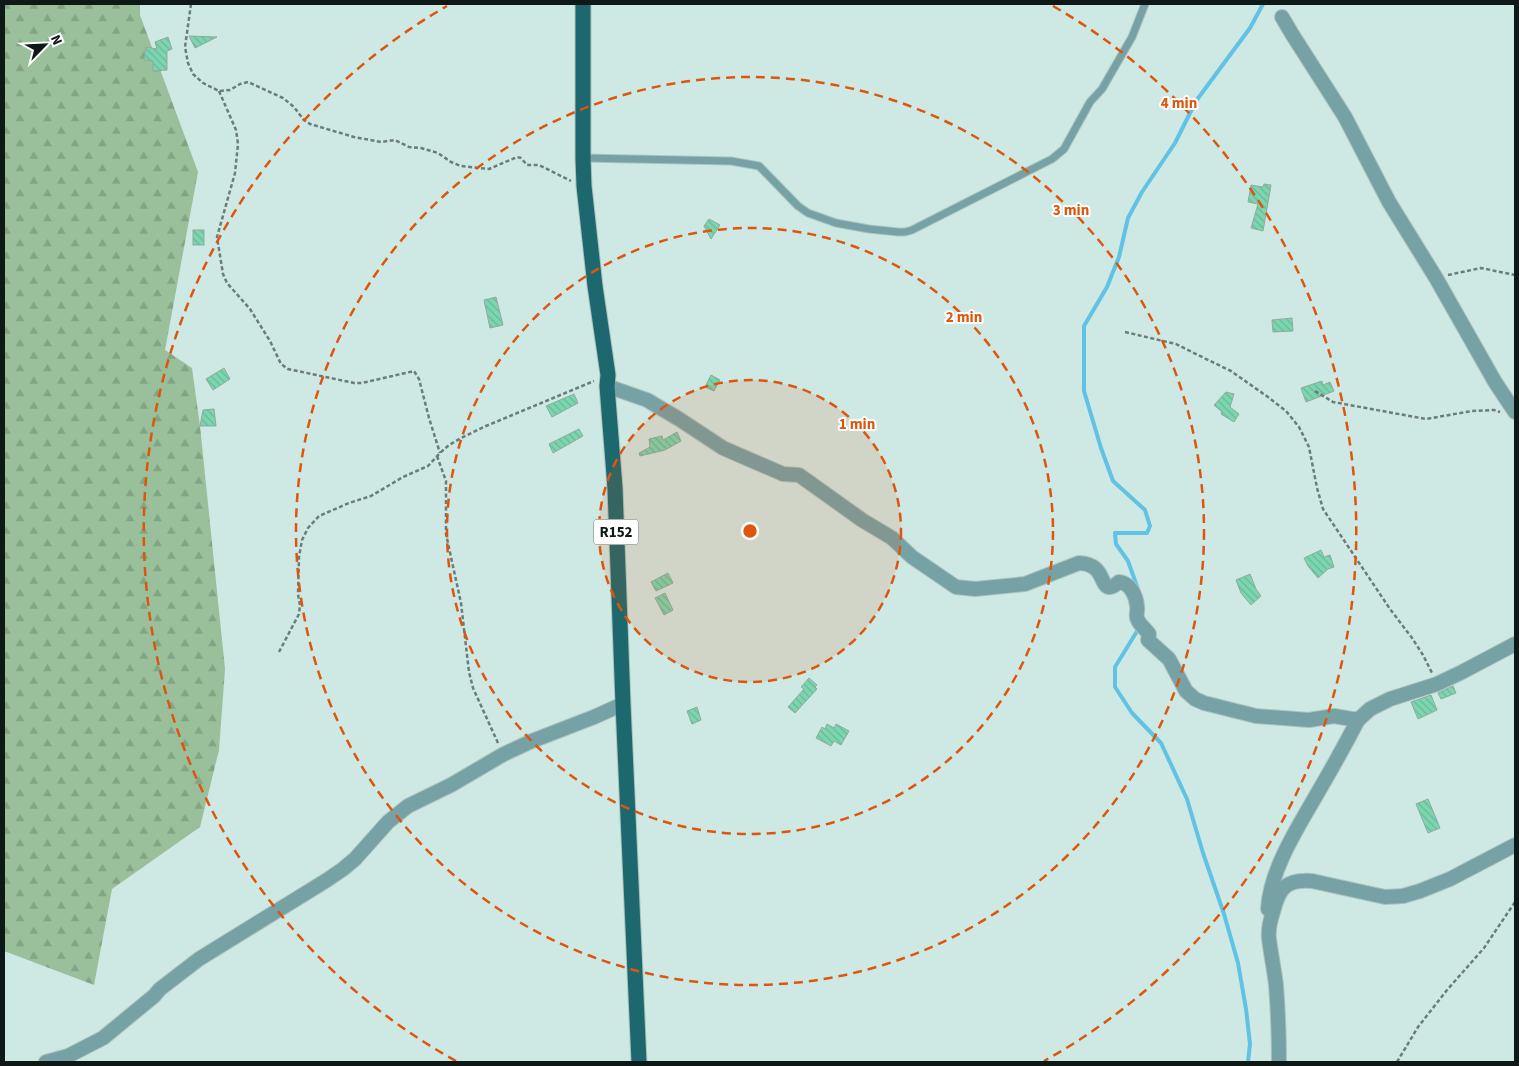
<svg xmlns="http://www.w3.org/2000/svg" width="1519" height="1066" viewBox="0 0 1519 1066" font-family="'Source Sans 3',sans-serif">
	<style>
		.forest { fill: url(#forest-firs) }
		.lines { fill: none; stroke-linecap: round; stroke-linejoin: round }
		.stream { stroke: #60c3e5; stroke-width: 4 }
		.building { fill: url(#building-back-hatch); stroke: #93a99e }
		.lane-casing { stroke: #abc3be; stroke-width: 9 }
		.street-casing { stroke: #abc3be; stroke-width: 16 }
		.primary-casing { stroke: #abc3be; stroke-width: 17 }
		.path { stroke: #6b7c79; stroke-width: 2.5; stroke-dasharray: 4 2.5; stroke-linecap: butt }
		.lane { stroke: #76a1a5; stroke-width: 7 }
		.street { stroke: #76a1a5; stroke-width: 14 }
		.primary { stroke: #1d686e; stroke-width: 15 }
		.ring { fill: none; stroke: #dd560c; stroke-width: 2.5; stroke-dasharray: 9 6 }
		.labels { text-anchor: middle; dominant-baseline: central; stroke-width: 4; stroke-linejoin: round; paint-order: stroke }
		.shield { fill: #fff; stroke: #565d5c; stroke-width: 1 }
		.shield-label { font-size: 15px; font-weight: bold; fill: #0e1816 }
		.centre { fill: #dd560c; stroke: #fff; stroke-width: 2.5 }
		.ring-label { font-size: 15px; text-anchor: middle; font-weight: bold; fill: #dd560c; stroke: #fff; stroke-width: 4; stroke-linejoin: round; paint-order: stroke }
	</style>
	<defs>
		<pattern id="forest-firs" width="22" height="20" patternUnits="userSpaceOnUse" patternTransform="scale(1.25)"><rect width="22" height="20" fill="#99c09a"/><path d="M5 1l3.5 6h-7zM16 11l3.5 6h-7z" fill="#83a484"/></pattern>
		<pattern id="building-back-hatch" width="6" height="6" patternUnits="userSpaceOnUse" patternTransform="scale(1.25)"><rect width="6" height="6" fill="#7bd6b0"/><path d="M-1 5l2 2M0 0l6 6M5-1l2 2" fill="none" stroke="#69b797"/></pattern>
	</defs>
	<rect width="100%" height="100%" fill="#cee8e3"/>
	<path class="forest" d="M4 4H140V15L198 172 165 350 192 368 200 426 225 669 219 750 200 827 112 889 94 985 4 951Z"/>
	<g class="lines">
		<g class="stream">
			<path d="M1139 592 1128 561 1116 544 1115 533H1147L1150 526 1145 510 1113 481 1101 448 1084 391V326L1107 287 1119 257 1128 218 1142 192 1175 143 1196 101 1250 28 1263 4"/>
			<path d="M1139 628 1115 667V687L1132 713 1161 743 1187 799 1203 853 1224 914 1238 963 1246 1009 1250 1044 1248 1062"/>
		</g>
	</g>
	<g class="building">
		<path d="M189 36 217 37 195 48Z"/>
		<path d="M168 37 172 49 167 51V70L153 71V61L144 60 146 47 157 49 155 42Z"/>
		<path d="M1264 184 1271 185 1263 231 1251 228 1258 204 1248 202 1251 185 1263 187Z"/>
		<path d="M709 219 720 225 711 239 704 226Z"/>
		<rect x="193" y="230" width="11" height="15"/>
		<path d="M496 297 503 325 490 328 484 300Z"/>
		<path d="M1292 318 1293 331 1273 332 1272 320Z"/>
		<path d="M224 368 230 379 213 390 206 379Z"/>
		<path d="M711 375 720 380 714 391 705 387Z"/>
		<path d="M1322 381 1323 385 1330 382 1334 391 1306 402 1301 388Z"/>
		<path d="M1226 392 1234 394 1230 407 1239 414 1234 422 1221 414 1222 412 1214 405Z"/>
		<path d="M574 394 578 403 552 417 546 406Z"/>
		<path d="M214 409 216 426H200L203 410Z"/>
		<path d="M579 429 583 436 553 453 549 444Z"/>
		<path d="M677 432 681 441 665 450 640 456 639 453 650 447 649 439 662 436 663 440Z"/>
		<path d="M1321 550 1324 557 1330 555 1334 567 1328 569 1318 578 1308 566 1304 558Z"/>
		<path d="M668 573 673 583 656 591 651 582Z"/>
		<path d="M1250 574 1256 589 1261 596 1251 605 1241 593 1236 580Z"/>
		<path d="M665 593 673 610 664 615 655 598Z"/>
		<path d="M809 678 817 685 815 687 817 689 795 713 788 707 804 689 801 687Z"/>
		<path d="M1453 686 1456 693 1441 699 1438 693Z"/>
		<path d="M1431 695 1437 710 1418 719 1411 702Z"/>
		<path d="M697 707 701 720 692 724 687 711Z"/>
		<path d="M827 724 834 728 836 724 849 731 841 745 834 741 831 746 816 738 822 727 825 729Z"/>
		<path d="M1428 799 1440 828 1428 833 1416 804Z"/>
	</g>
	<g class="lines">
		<g class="lane-casing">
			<path id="lane" d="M583 158 731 161 759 166 798 206 808 213 836 223 869 229 898 232H905L912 230 1052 159 1064 149 1090 102 1102 89 1132 37 1145 4"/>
		</g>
		<g class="street-casing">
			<g id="street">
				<path d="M1282 17 1292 34 1345 117 1389 202 1436 278 1495 382 1515 412"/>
				<path d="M607 386 647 400 679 419 723 448 783 474 799 475 862 520 892 538 912 557 956 587 975 589 1025 584 1079 563C1104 564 1100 584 1108 587 1113 588 1116 584 1119 582 1130 583 1136 595 1137 606 1138 610 1136 614 1137 618 1139 625 1145 628 1149 634L1148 640 1169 659 1186 691 1195 699 1204 703 1256 716 1309 720 1334 716 1358 720"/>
				<path d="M1268 909C1270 870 1298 827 1317 794 1331 770 1345 745 1358 720L1370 709 1390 699 1437 684 1462 672 1515 644"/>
				<path d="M46 1062 68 1056 103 1038 154 996 160 989 199 959 327 880 343 869 355 859 388 822 408 806 451 785 504 754 532 741 594 717 623 704"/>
				<path d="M1279 1062C1279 1036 1278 1011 1276 985 1274 969 1271 954 1269 939 1268 930 1270 921 1273 912 1279 888 1286 879 1312 881L1385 897 1403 896 1420 891 1450 879 1515 845"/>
			</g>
		</g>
		<g class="primary-casing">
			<path id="primary" d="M583 4V158L584 186 595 286 608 375 607 386 615 488 623 704 639 1062"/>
		</g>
		<g class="path">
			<path d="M191 4 185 47 188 63 193 74 203 83 219 91 230 90 240 84 248 82 283 98 294 107 303 119 310 124 354 137 381 142 395 140 409 147 421 148 438 153 451 162 461 166 489 169 517 157 521 158 527 165H539L571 181"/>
			<path d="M219 91 236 130 238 144 235 173 217 237 223 274 227 283 250 309 270 341 281 364 288 369 354 383H362L414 371 419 379 429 418 440 453"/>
			<path d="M1448 275 1481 268 1515 275"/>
			<path d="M1125 332 1176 344 1204 358 1231 371 1268 397 1286 411 1299 427 1309 447 1317 488 1323 509 1390 609 1412 638 1423 655 1432 673"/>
			<path d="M1315 391 1333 402 1426 419 1472 411 1494 410 1500 412"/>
			<path d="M437 456 446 481V534L461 603 469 672 473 688 498 743"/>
			<path d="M279 652 299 614 300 605 298 594 299 557 302 540 308 528 319 516 349 503 371 496 403 477 428 466 440 453 449 445 461 438 486 426 594 381"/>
			<path d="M1397 1062 1418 1027 1447 990 1484 948 1515 902"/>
		</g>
		<use href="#lane" class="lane"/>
		<use href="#street" class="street"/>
		<use href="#primary" class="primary"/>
	</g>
	<circle cx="750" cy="531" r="151" fill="#dd560c" fill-opacity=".12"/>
	<g class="ring">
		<circle cx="750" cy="531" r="151"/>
		<circle cx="750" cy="531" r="303"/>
		<circle cx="750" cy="531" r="454"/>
		<path d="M456 1061A606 606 0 0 1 447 6M1053 6A606 606 0 0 1 1044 1061"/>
	</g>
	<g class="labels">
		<rect class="shield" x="593.5" y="519.5" width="45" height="25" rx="4"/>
		<g class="shield-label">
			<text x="616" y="532">R152</text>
		</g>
	</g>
	<circle cx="750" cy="531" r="8" class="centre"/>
	<g class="ring-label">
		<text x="1179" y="108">4 min</text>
		<text x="1071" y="215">3 min</text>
		<text x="964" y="322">2 min</text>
		<text x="857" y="429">1 min</text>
	</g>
	<rect width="1519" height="1066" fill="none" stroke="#0e1816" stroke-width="10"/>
	<g transform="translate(45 45) rotate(66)" stroke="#ffffff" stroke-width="4" paint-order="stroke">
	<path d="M0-4L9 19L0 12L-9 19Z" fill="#0e1816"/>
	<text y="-8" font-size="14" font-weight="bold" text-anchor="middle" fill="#0e1816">N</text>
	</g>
</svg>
